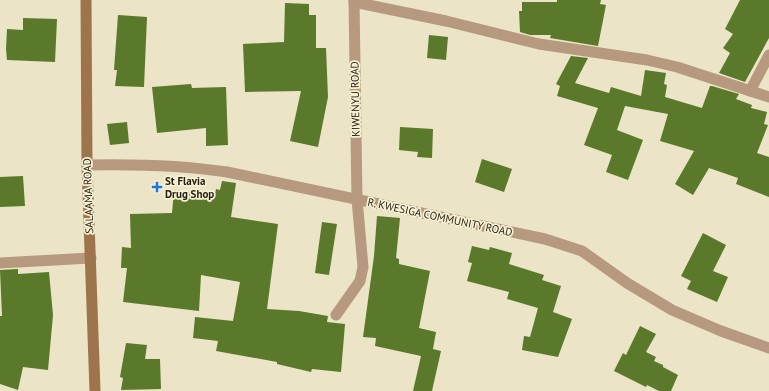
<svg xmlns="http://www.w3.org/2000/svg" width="769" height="391" viewBox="0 0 769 391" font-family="'PT Sans',sans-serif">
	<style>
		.building { fill: #5a792a }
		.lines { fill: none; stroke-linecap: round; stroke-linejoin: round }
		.minor { stroke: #b6997f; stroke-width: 11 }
		.secondary { stroke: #9e744c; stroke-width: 11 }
		.poi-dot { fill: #1f76e0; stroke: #f8f1d3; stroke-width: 1.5 }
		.labels { text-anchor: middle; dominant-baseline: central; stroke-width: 3.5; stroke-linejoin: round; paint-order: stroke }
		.street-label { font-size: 11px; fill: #211e13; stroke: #f8f1d3 }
		.poi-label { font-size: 11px; font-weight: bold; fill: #211e13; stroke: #f8f1d3; text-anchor: start }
	</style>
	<rect width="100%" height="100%" fill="#ebe4c6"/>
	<g class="building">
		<path d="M557 0H601L600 4 606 5 598 46 550 38 551 35H530L520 32 519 11H522V2H557Z"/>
		<path d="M740 0H769V38L745 82 719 73 730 53 723 48 733 34 725 29Z"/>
		<path d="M285 3 309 4V15H316V48H326L328 97 318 147 290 141 301 91 245 92 243 44 284 42Z"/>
		<path d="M118 15 147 17 144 87 115 86 117 70H114Z"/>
		<path d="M23 18 57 19 55 62 7 60 6 49 7 29 23 30Z"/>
		<path d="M429 35 448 37 446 60 427 58Z"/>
		<path d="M571 56 588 58 575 83 609 93 611 87 641 96 645 70 666 73 664 84 667 85 665 97 702 108 710 86H712L739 94 736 99 752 105 751 108 767 112 764 124 768 125 757 153 769 157V197L736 184 738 178 709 168 693 195 675 184 694 151 660 141 668 114 625 106 617 130 643 140 628 180 606 172 612 155 584 145 598 108 557 96 560 86 556 84Z"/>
		<path d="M191 84 192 88 226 87 228 145 206 146V128L157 133 152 87Z"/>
		<path d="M127 122 129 143 110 145 107 124Z"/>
		<path d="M400 127 433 129 432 158 417 157 418 152 399 150Z"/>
		<path d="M482 159 512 169 504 192 475 182Z"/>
		<path d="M23 176 25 206 0 207V177Z"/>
		<path d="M222 181 236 183 231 217 278 224 267 309 299 311 328 316 327 322 345 324 341 372 312 369 311 372 277 364V362L216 351 218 341 193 338 195 317 233 321 240 282 201 275 199 311 123 302 127 268H121L122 247 131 248 130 214 172 213 174 190 215 195 216 189 220 190Z"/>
		<path d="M377 216 400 218 396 258 399 259V264L430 271 419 328 436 332 433 349 441 351 432 391H413L421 356 375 346 376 338 363 337 374 256Z"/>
		<path d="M322 222 337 224 329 275 315 273Z"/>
		<path d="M703 233 726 245 713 271 728 277 717 302 687 289 691 281 681 276Z"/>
		<path d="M472 246 489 250 490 247 512 253 509 264 544 275 542 280 561 286 553 312 572 319 558 357 522 350 524 336 530 337 538 308 507 299 509 292 467 281 472 263 468 262Z"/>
		<path d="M18 269V274L49 272 53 315 48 370 23 367 18 390 0 384V316H2L0 270Z"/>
		<path d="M640 326 656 334 646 352 656 357 654 361 663 365V367L678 375 671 391H659L647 385 646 387 614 371 623 353 626 355Z"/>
		<path d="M126 343 147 345 145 359H160L161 389 121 390 123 378 120 377Z"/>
	</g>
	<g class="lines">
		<g class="minor">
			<path d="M354 2 446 21 539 44 647 60 677 67 769 97"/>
			<path d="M750 91 769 55"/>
			<path d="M87 165C134 164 180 165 227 172L545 239 582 251 627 283 672 310 721 331 769 348"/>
			<path d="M0 263 91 258"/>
			<path d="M336 315 360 281 363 267 357 199 354 0"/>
		</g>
		<path class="secondary" d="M86 0 87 165 95 391"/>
	</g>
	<path class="poi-dot" d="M155 181h4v4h4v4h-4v4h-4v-4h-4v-4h4z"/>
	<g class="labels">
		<g class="street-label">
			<text transform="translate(355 99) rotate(-91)">KIWENYU ROAD</text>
			<text transform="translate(88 196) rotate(-92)">SALAAMA ROAD</text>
			<text transform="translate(440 217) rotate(12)">R. KWESIGA COMMUNITY ROAD</text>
		</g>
		<g class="poi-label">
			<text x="165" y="181">St Flavia<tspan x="165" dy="13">Drug Shop</tspan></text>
		</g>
	</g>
</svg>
